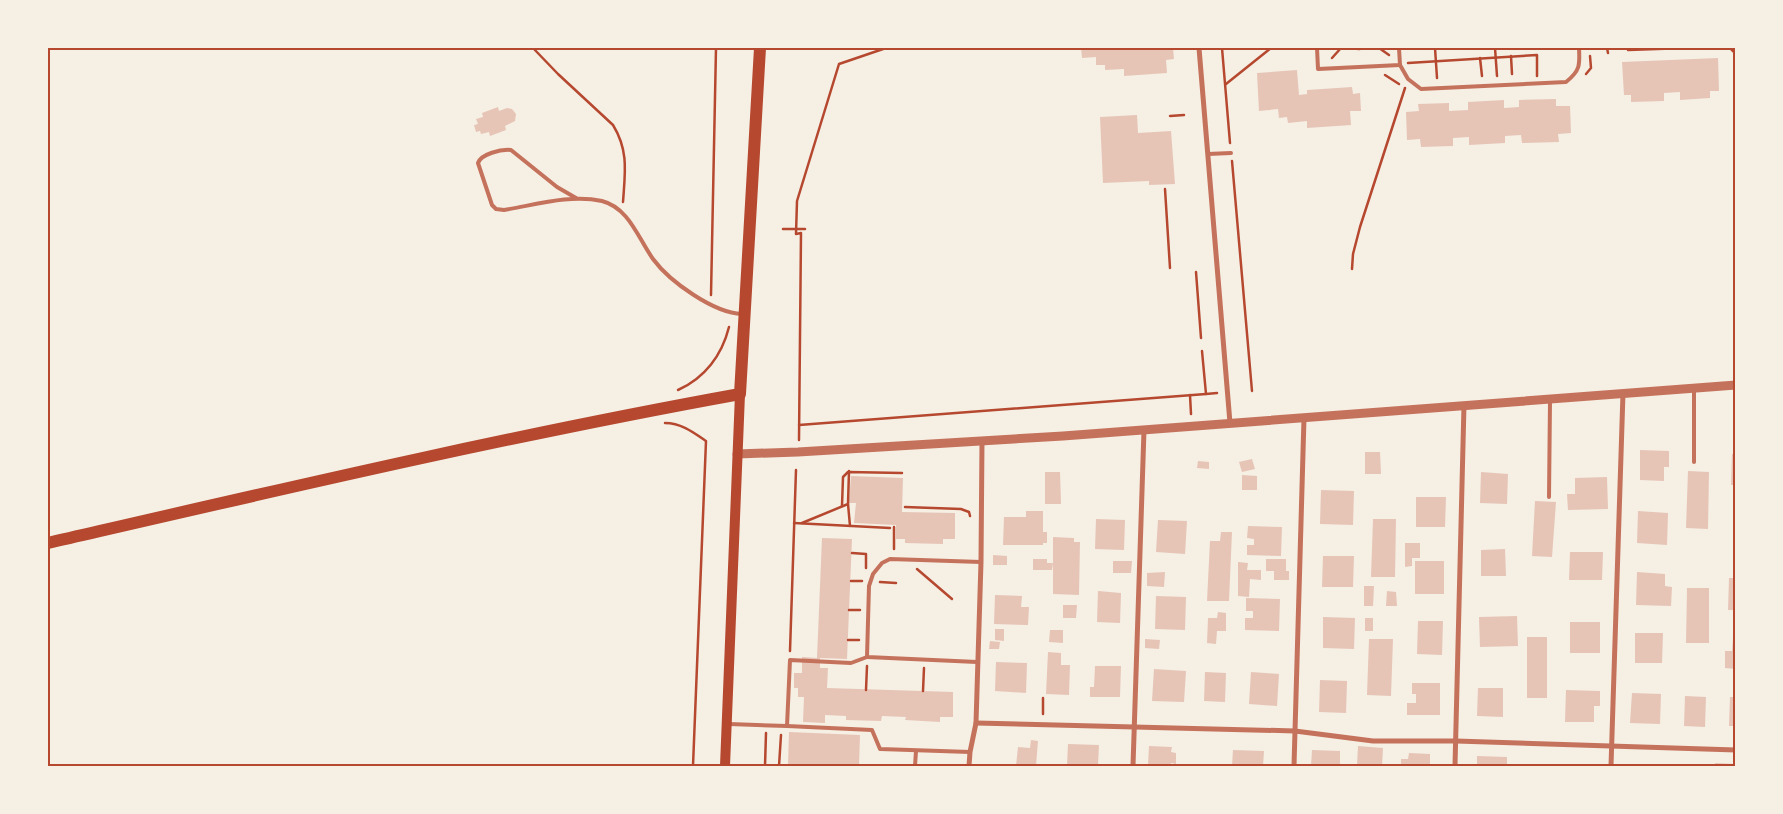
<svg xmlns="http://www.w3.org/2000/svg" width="1783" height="814" viewBox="0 0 1783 814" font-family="Overpass,sans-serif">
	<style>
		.building { fill: #e6c5b7 }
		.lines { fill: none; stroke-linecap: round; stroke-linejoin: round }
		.path { stroke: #b5482f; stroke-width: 2.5 }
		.service { stroke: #c5725c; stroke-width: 4 }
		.minor { stroke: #c5725c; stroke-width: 5 }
		.tertiary { stroke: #c5725c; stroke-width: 9 }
		.secondary { stroke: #b5482f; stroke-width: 10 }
		.primary { stroke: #b5482f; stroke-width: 12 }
		.neatline { fill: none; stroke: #b5482f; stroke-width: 2 }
	</style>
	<rect width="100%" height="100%" fill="#f6efe4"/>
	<g class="building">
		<path d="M1081 48H1173L1174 59 1166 60 1167 73 1124 76V69L1105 70V65H1096V57L1082 58Z"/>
		<path d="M1718 58 1719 91H1710V98L1680 100V92L1664 93V101L1631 102V95H1624L1622 62Z"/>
		<path d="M1297 70 1299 95 1307 94V90L1352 87 1353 94 1360 93 1361 111H1350L1351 125 1307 128V121L1288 123 1287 117 1279 118 1278 109 1259 111 1257 73Z"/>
		<path d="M1556 99V106H1570L1571 133 1558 134 1559 142 1522 143 1521 135 1505 136V143L1469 145V137L1453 138V146L1421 147 1420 139 1407 140 1406 112 1419 111 1418 104 1449 103V111L1468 110V102L1504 100V108L1519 107V100Z"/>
		<path d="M498 107 499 111 507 108 512 109 516 114 515 121 505 126 506 130 490 136 489 132 481 134 480 131 476 132 474 125 478 124 476 119 483 117 482 113Z"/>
		<path d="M1137 115 1138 133 1171 131 1175 184 1149 185V181L1103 183 1100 117Z"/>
		<path d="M1640 450 1669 451V467H1664V481L1640 480Z"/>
		<path d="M1365 452H1380L1381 474H1365Z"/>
		<path d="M1732 454H1736V485H1731Z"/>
		<path d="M1252 459 1255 469 1242 472 1239 462Z"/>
		<path d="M1198 461 1209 462V469L1197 468Z"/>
		<path d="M1688 471 1709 472 1708 529 1686 528Z"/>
		<path d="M1045 472H1060L1061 504H1045Z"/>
		<path d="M1481 472 1508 474 1507 504 1480 503Z"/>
		<path d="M1242 475 1257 476V490H1242Z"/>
		<path d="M851 476 903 478 902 512 955 513V539H943V544L905 543V539H896V525L854 523 856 503H849Z"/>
		<path d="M1607 477 1608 509 1568 510 1567 494H1575V478Z"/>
		<path d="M1321 490 1354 491 1353 525 1320 524Z"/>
		<path d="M1416 497H1446L1445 527H1416Z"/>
		<path d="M1535 501 1556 502 1552 557 1532 556Z"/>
		<path d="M1026 511H1043V532H1047V543H1043V545H1003L1004 517H1026Z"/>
		<path d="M1638 511 1668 513 1667 545 1637 543Z"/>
		<path d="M1096 519 1125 520 1124 550 1095 549Z"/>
		<path d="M1373 519H1396L1395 577H1371Z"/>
		<path d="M1158 520 1187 521 1185 554 1156 552Z"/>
		<path d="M1248 526 1282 527 1281 556 1247 555V545H1254V539L1247 538Z"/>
		<path d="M1221 532H1232L1229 601H1207L1210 541H1220Z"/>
		<path d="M1053 537 1074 538V542H1080L1079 595 1053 594V563L1052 570H1033V559H1047V563H1053Z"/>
		<path d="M822 538 852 539 847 659 820 658V668H828L827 688 953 692V717H940V722L905 720 906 717 882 716 881 721 846 720V716L825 715V723L803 722 804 697H798V688H794V673H802V657L817 658Z"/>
		<path d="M1405 543H1420V558H1412V566L1405 567Z"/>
		<path d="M1505 549 1506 576H1481V550Z"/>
		<path d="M1570 552H1603L1602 580H1569Z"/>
		<path d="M993 555 1007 556V565H993Z"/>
		<path d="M1323 556H1354L1353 587H1322Z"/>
		<path d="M1266 559H1286V571H1289V580H1274V571H1266Z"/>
		<path d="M1113 561H1132L1131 573H1113Z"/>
		<rect x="1415" y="561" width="29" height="33"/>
		<path d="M1238 562 1248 563 1247 570H1261V580L1250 579 1249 597 1238 596Z"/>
		<path d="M1165 572 1164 587 1147 586V573Z"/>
		<path d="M1637 572 1665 574V586L1672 587 1671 606 1636 605Z"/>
		<path d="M1729 578H1736V610H1728Z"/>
		<path d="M1364 586H1374L1373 606H1364Z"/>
		<path d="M1687 588H1709V643H1686Z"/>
		<path d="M1098 591 1121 593 1120 623 1097 622Z"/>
		<path d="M1387 591 1396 592 1397 606H1386Z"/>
		<path d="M995 595 1022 596 1021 607H1029L1028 625 994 624Z"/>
		<path d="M1156 596 1186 597 1185 630 1155 629Z"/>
		<path d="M1246 598 1280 599 1279 631 1245 630V618H1253V611H1246Z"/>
		<path d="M1063 605H1077L1076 618H1063Z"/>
		<path d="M1218 612 1226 613V631H1217L1216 644 1207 643 1208 618H1217Z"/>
		<path d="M1517 616 1518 646 1480 647 1479 617Z"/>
		<path d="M1323 617 1355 618 1354 649 1323 648Z"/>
		<rect x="1365" y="618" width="8" height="13"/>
		<path d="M1418 621H1443L1442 655 1417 654Z"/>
		<rect x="1570" y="622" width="30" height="31"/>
		<path d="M995 629H1004V641L995 640Z"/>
		<path d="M1050 630H1063V643L1049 642Z"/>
		<path d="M1635 633H1663L1662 663H1635Z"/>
		<rect x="1527" y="637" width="20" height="61"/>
		<path d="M1733 638H1736V669L1725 668V651H1732Z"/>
		<path d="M1145 639 1160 640 1159 649 1145 648Z"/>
		<path d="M1369 639H1393L1391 696 1367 695Z"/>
		<path d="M990 641 1000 642 999 649H989Z"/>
		<path d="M1048 652 1061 653V665H1070L1069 695 1046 694Z"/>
		<path d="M996 662 1027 663 1026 693 995 691Z"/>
		<path d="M1095 666H1121L1120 697H1090V687H1094Z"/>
		<path d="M1154 669 1186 671 1184 702 1152 701Z"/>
		<path d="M1205 672 1226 673 1225 702 1204 701Z"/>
		<path d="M1251 672 1279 674 1277 706 1249 704Z"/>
		<path d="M1320 680 1347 681 1346 713 1319 712Z"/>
		<path d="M1412 683H1440V715H1407V703H1416V694H1412Z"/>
		<path d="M1478 688H1503V717L1477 716Z"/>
		<path d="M1566 690 1600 691V706H1594V722H1565Z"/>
		<path d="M1632 693 1661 694 1660 724 1630 723Z"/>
		<path d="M1685 696 1706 697 1705 727 1684 726Z"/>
		<path d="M1730 697H1736V726H1729Z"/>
		<path d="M789 732 860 735 859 766H788Z"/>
		<path d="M1031 740 1038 741 1036 766H1016L1018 747 1030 748Z"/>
		<path d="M1068 744 1099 745 1098 765 1067 766Z"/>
		<path d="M1149 746 1172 747 1171 752 1176 753V764L1171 763V766H1148Z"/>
		<path d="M1358 746 1383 748 1382 766H1357Z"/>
		<path d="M1233 750 1264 751 1263 766H1232Z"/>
		<path d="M1312 750 1340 751V766H1311Z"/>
		<path d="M1409 753 1430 754V766H1401V759H1408Z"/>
		<path d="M1477 756 1507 757V766H1477Z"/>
		<path d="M1715 763 1736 764V766H1715Z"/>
	</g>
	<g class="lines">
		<g class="path">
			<path d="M533 48 558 74 613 125C629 151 625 173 623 202"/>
			<path d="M1222 48 1230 143"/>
			<path d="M1350 48 1359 49 1366 48"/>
			<path d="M1379 48 1389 55"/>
			<path d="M1435 48 1437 78"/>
			<path d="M1495 48 1497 76"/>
			<path d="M1607 48 1608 53"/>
			<path d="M1628 48V50L1687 48"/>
			<path d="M1730 48 1736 54"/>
			<path d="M1511 56 1512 74"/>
			<path d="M1332 58 1341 48"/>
			<path d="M1480 58 1482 76"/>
			<path d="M1408 63 1537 55V76"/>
			<path d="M1586 74 1591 68 1590 56"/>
			<path d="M1385 75 1399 84"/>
			<path d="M1226 84 1271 48"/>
			<path d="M1170 116 1184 115"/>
			<path d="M1232 161 1252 391"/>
			<path d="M1165 189 1170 268"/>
			<path d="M783 229H805"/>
			<path d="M1352 269 1353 254 1360 227 1405 88"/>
			<path d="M1196 272 1201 338"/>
			<path d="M711 295 716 48"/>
			<path d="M1202 351 1206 394 1217 393"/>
			<path d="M678 390C705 378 722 355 729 327"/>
			<path d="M1190 395 1191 414"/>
			<path d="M665 423C681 423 693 432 706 441L693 766"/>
			<path d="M799 425 1206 394"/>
			<path d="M799 440 801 233 796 234 797 201 839 64 886 48"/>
			<path d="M848 504 850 526"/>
			<path d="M842 506 843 477 848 472 902 473"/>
			<path d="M905 507 961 509 969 512 970 516"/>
			<path d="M794 523 890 528"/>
			<path d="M802 523 848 504 849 471"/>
			<path d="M894 527V549"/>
			<path d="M852 553 866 554V568"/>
			<path d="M917 569 952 599"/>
			<path d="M851 581H862"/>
			<path d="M880 582 896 583"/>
			<path d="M849 610H860"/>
			<path d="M848 640H859"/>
			<path d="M790 651 796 470"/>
			<path d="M866 690 867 666"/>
			<path d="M923 691 924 668"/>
			<path d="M1043 714V698"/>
			<path d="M765 766 766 733"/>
			<path d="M779 766 781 735"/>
		</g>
		<g class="service">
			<path d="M1317 48 1318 69 1400 65 1399 48"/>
			<path d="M1400 65 1408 79 1421 89 1566 82C1580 71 1580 65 1579 48"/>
			<path d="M1208 154 1231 153"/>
			<path d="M576 198 557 187 511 150C501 149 481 154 478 163L492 205 496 209 504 210C535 205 570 194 602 201 629 208 638 238 653 259 670 282 714 313 742 314"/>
			<path d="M1694 462V388"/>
			<path d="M1549 497 1550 401"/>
			<path d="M977 662 867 657 869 586 873 574 882 563 890 559 981 562"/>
			<path d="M729 724 787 726 790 660 851 663 867 657"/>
			<path d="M787 726 872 730 880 749 970 752"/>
			<path d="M915 766 916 751"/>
		</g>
		<g class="minor">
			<path d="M1199 48 1230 423"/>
			<path d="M976 723 1295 731 1373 741H1456L1736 750"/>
			<path d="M969 766 970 752 976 723 981 562 982 441"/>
			<path d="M1133 766 1144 430"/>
			<path d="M1294 766 1304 418"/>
			<path d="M1455 766 1464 405"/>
			<path d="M1611 766 1623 393"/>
		</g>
		<path class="tertiary" d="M737 454 798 452 1063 436 1736 385"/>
		<path class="secondary" d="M725 766 740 394"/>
		<path class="primary" d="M48 543C278 490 508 436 740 394L760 48"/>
	</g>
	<rect width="1783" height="814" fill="none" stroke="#f6efe4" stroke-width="98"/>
	<rect x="49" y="49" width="1685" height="716" class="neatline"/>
</svg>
